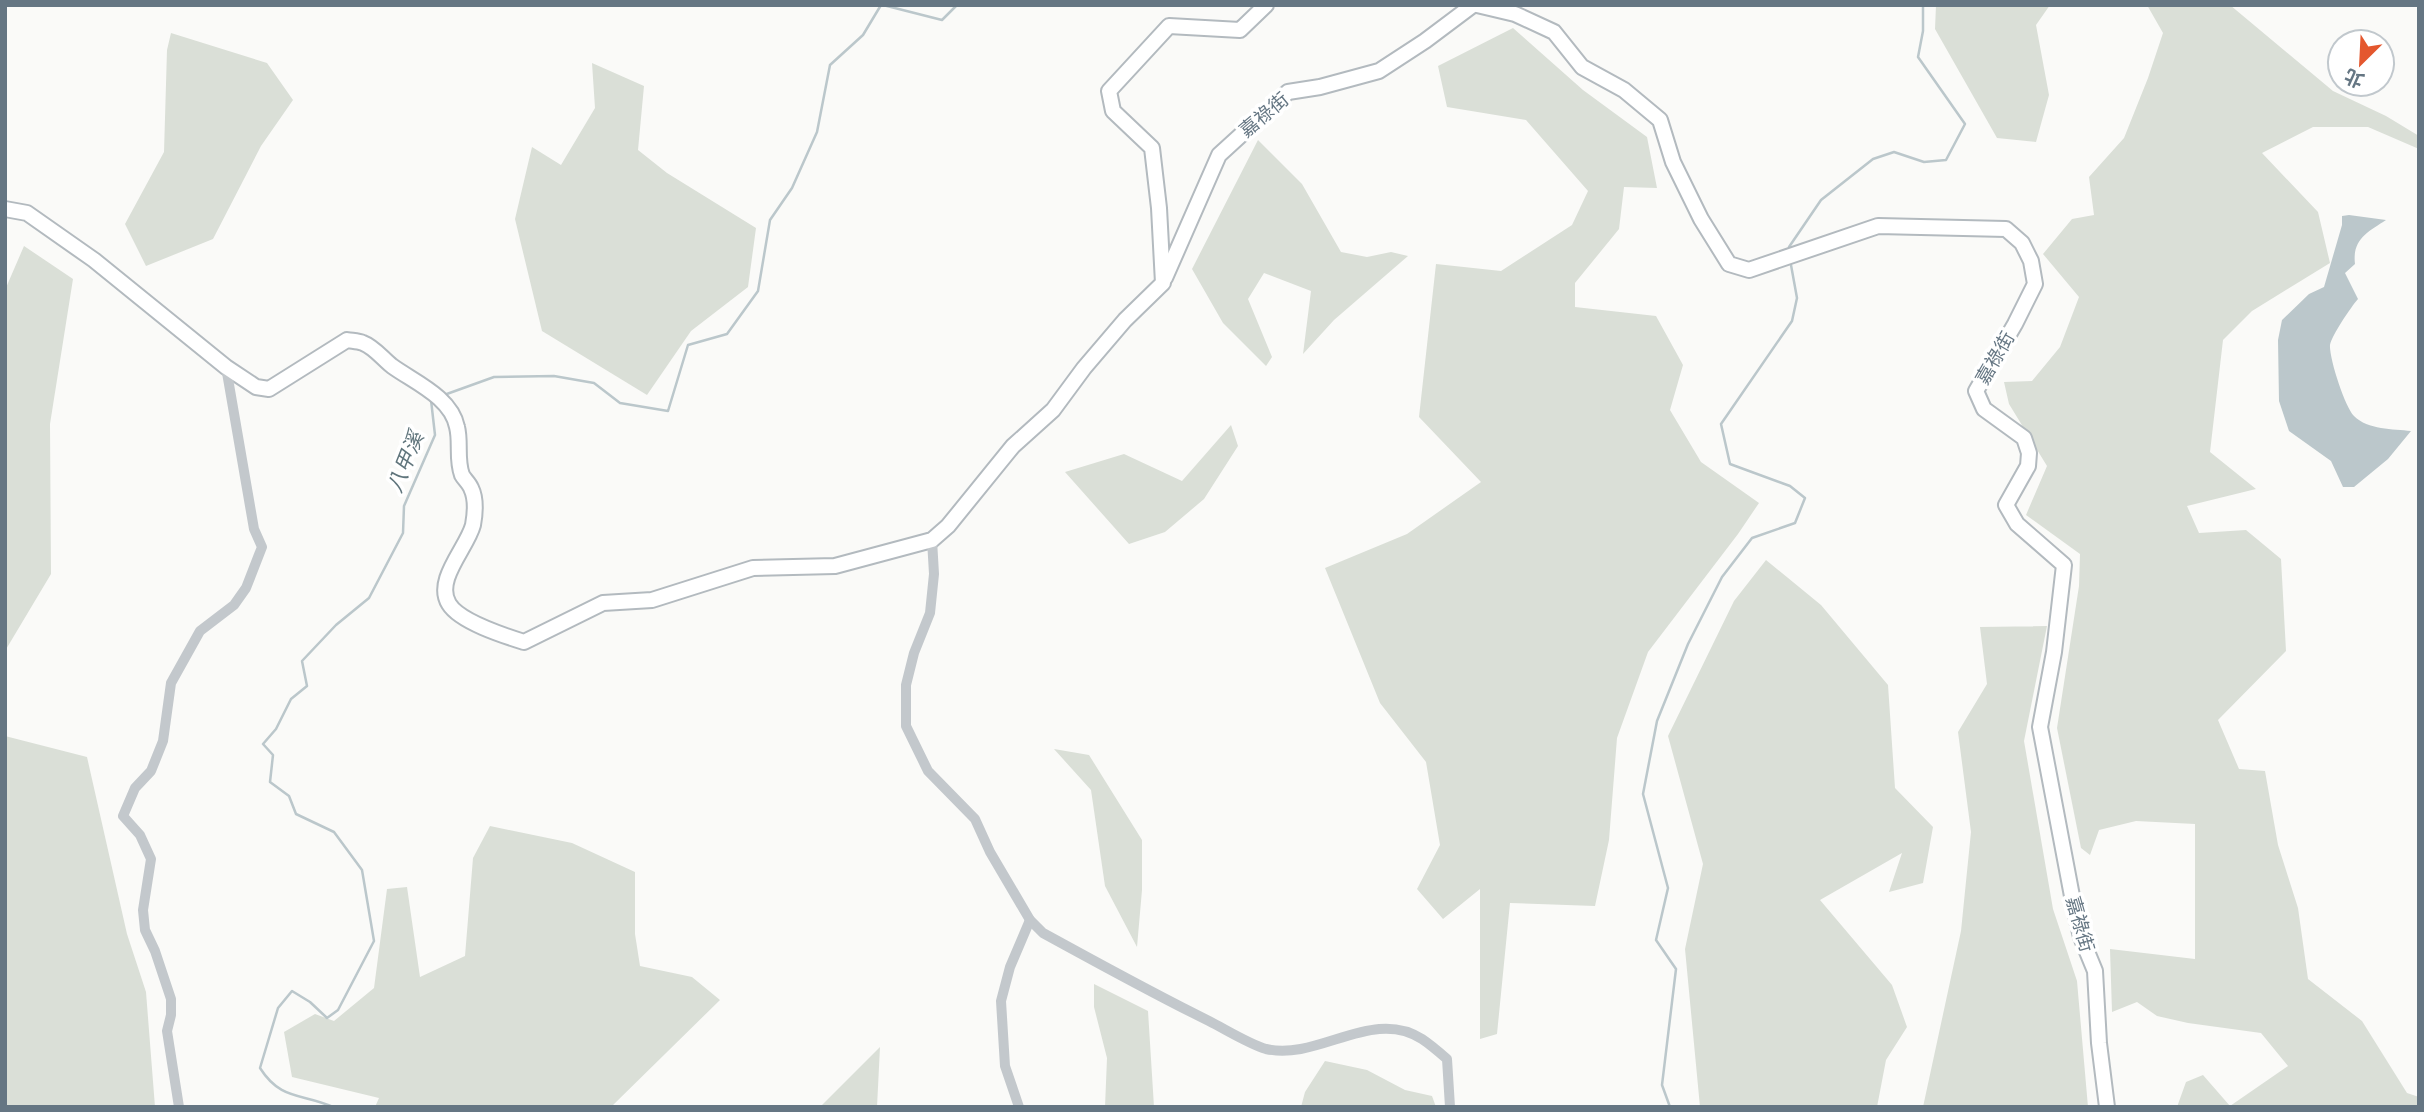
<svg xmlns="http://www.w3.org/2000/svg" width="2424" height="1112" viewBox="0 0 2424 1112" font-family="Poppins,'Noto Sans TC',sans-serif">
	<style>
		.green { fill: #dadfd7 }
		.water { fill: #bbc7cb }
		.lines { fill: none; stroke-linecap: round; stroke-linejoin: round }
		.stream { stroke: #bbc7cb; stroke-width: 2.5 }
		.secondary-casing { stroke: #b3babf; stroke-width: 18 }
		.street { stroke: #c3c8cc; stroke-width: 10 }
		.secondary { stroke: #fff; stroke-width: 14 }
		.labels { text-anchor: middle; dominant-baseline: central; stroke-width: 7; stroke-linejoin: round; paint-order: stroke }
		.street-label { font-size: 19px; fill: #657683; stroke: #fff }
		.water-label { font-size: 21px; font-style: italic; fill: #60757c; stroke: #fff }
	</style>
	<rect width="100%" height="100%" fill="#fafaf8"/>
	<g class="green">
		<path d="M1936 5H2050L2036 25 2049 95 2036 142 1997 138 1935 29Z"/>
		<path d="M2147 5H2230L2333 91 2386 116 2419 136V149L2368 127H2313L2262 153 2318 212 2330 263 2252 311 2223 340 2210 452 2256 489 2187 506 2199 533 2246 530 2281 559 2286 651 2218 720 2239 769 2265 771 2278 845 2298 908 2308 979 2362 1021 2407 1093 2419 1097V1107H2177L2186 1082 2203 1075 2230 1106 2288 1066 2261 1033 2188 1023 2157 1016 2137 1002 2112 1012 2110 949 2195 959V824L2136 821 2099 830 2090 855 2081 848 2057 728 2079 586 2080 554 2026 515 2047 466 2009 404 2004 382 2032 381 2060 347 2079 297 2043 254 2072 219 2094 215 2089 177 2124 138 2148 78 2163 33Z"/>
		<path d="M1513 28 1583 90 1647 137 1657 188 1624 187 1619 229 1575 283V307L1656 316 1683 365 1670 410 1701 462 1759 503 1738 534 1648 652 1617 738 1609 840 1595 906 1510 903 1497 1034 1480 1039V889L1443 919 1417 889 1440 845 1426 762 1380 703 1325 568 1407 534 1481 482 1419 417 1436 264 1501 271 1572 225 1588 191 1526 120 1447 107 1438 66Z"/>
		<path d="M171 33 267 63 293 100 261 146 213 239 146 266 125 224 164 152 167 50Z"/>
		<path d="M592 63 644 86 638 150 667 173 756 228 748 287 691 331 647 395 542 331 515 219 532 147 561 165 595 108Z"/>
		<path d="M1258 140 1302 184 1341 252 1367 257 1391 252 1408 256 1334 320 1303 354 1311 291 1264 273 1248 299 1272 357 1266 366 1223 323 1192 269Z"/>
		<path d="M24 246 73 279 50 424 51 574 5 651V290Z"/>
		<path d="M1231 425 1238 446 1204 499 1165 532 1129 544 1065 472 1124 454 1182 481Z"/>
		<path d="M1766 560 1821 605 1888 685 1895 788 1933 827 1923 883 1889 892 1902 853 1820 900 1892 985 1907 1027 1886 1060 1877 1107H1700L1685 949 1703 864 1668 736 1734 601Z"/>
		<path d="M2047 626 2024 741 2053 909 2077 981 2088 1107H1923L1961 931 1971 832 1958 732 1987 684 1980 627Z"/>
		<path d="M5 736 87 757 127 934 146 992 155 1107H5Z"/>
		<path d="M1054 749 1089 755 1142 840V890L1137 947 1105 886 1091 790Z"/>
		<path d="M490 826 572 843 635 872V934L640 966 692 977 720 1000 611 1107H375L379 1098 292 1077 284 1032 315 1014 334 1021 374 988 387 889 407 887 420 977 465 956 473 858Z"/>
		<path d="M1094 984 1148 1011 1154 1107H1105L1107 1058 1094 1007Z"/>
		<path d="M880 1047 877 1107H820Z"/>
		<path d="M1325 1061 1367 1070 1405 1090 1432 1096 1436 1107H1301L1305 1092Z"/>
	</g>
	<path class="water" d="M2349 215 2386 220C2368 232 2352 239 2355 264L2345 273 2358 299C2351 307 2332 335 2330 345 2329 358 2345 407 2354 416 2368 430 2393 429 2411 431L2388 459 2354 487H2343L2331 461 2289 431 2279 401 2278 340 2282 320 2309 294 2324 287 2342 225V216Z"/>
	<g class="lines">
		<g class="stream">
			<path d="M883 5 942 20 957 5"/>
			<path d="M1789 247 1821 200 1873 159 1894 152 1924 162 1946 160 1965 124 1918 57 1923 31V5"/>
			<path d="M444 395 494 377 554 376 594 383 620 403 668 411 688 345 727 334 758 291 770 220 792 188 817 132 830 65 863 35 881 5"/>
			<path d="M333 1107C302 1093 281 1101 260 1068L278 1008 292 991 310 1002 327 1018 338 1010 374 941 362 870 334 832 296 814 289 796 270 782 273 755 263 744 276 729 291 699 307 686 302 661 336 625 369 598 403 533 404 506 435 435 431 400"/>
			<path d="M1670 1107 1662 1085 1676 969 1656 940 1668 888 1643 794 1657 721 1688 644 1722 577 1752 538 1795 523 1805 498 1790 486 1730 464 1721 424 1792 321 1797 298 1791 265"/>
		</g>
		<g class="secondary-casing">
			<g id="secondary">
				<path d="M1477 5 1515 14 1554 32 1582 67 1624 90 1660 120 1673 162 1701 219 1729 264 1749 270 1878 226 2006 229 2022 243 2031 261 2035 284 2015 324 1976 391 1984 409 2024 438 2029 453 2028 466 2006 505 2017 524 2064 565 2054 652 2040 727 2075 912 2081 937 2095 971 2099 1043 2107 1107"/>
				<path d="M5 209 27 213 94 260 226 367 256 387 269 389 347 340C352 341 358 341 363 343 374 347 383 359 392 366 414 382 451 397 457 427 461 442 456 459 462 475 464 479 469 483 471 488 476 498 475 514 473 525 467 548 434 580 449 604 460 622 505 636 524 642L603 603 652 600 753 568 835 566 932 540 948 526 1013 446 1053 410 1084 368 1125 320 1163 283 1159 208 1152 148 1113 111 1109 91 1169 26 1240 30 1266 5"/>
				<path d="M1165 278 1219 155 1288 92 1320 87 1379 71 1425 41 1473 5"/>
			</g>
		</g>
		<g class="street">
			<path d="M932 540 934 574 930 613 914 653 906 685V726L928 771 975 819 990 852 1030 920 1043 933C1098 963 1152 993 1209 1021 1225 1029 1249 1044 1266 1049 1319 1061 1372 1007 1422 1039 1431 1045 1439 1052 1447 1059L1450 1107"/>
			<path d="M179 1107 167 1031 171 1015V999L155 951 145 930 143 910 151 859 140 835 123 816 135 788 151 771 163 741 171 683 200 631 234 605 246 588 262 547 254 529 226 367"/>
			<path d="M1019 1107 1005 1066 1001 1001 1010 967 1030 920"/>
		</g>
		<use href="#secondary" class="secondary"/>
	</g>
	<g class="labels">
		<g class="street-label">
			<text transform="translate(1264 115) rotate(-40)">嘉祿街</text>
			<text transform="translate(1995 358) rotate(-60)">嘉祿街</text>
			<text transform="translate(2080 924) rotate(74)">嘉祿街</text>
		</g>
		<g class="water-label">
			<text transform="translate(405 462) rotate(-68)">八甲溪</text>
		</g>
	</g>
	<rect width="2424" height="1112" fill="none" stroke="#657683" stroke-width="14"/>
	<g transform="translate(2361 63) rotate(204)"><circle r="33" fill="#ffffff" stroke="#c1c8cd" stroke-width="2"/>
	<path d="M0-5L12 26L0 18L-12 26Z" fill="#e4572e"/>
	<text y="-10" font-size="19" font-weight="bold" text-anchor="middle" fill="#657683">北</text>
	</g>
</svg>
